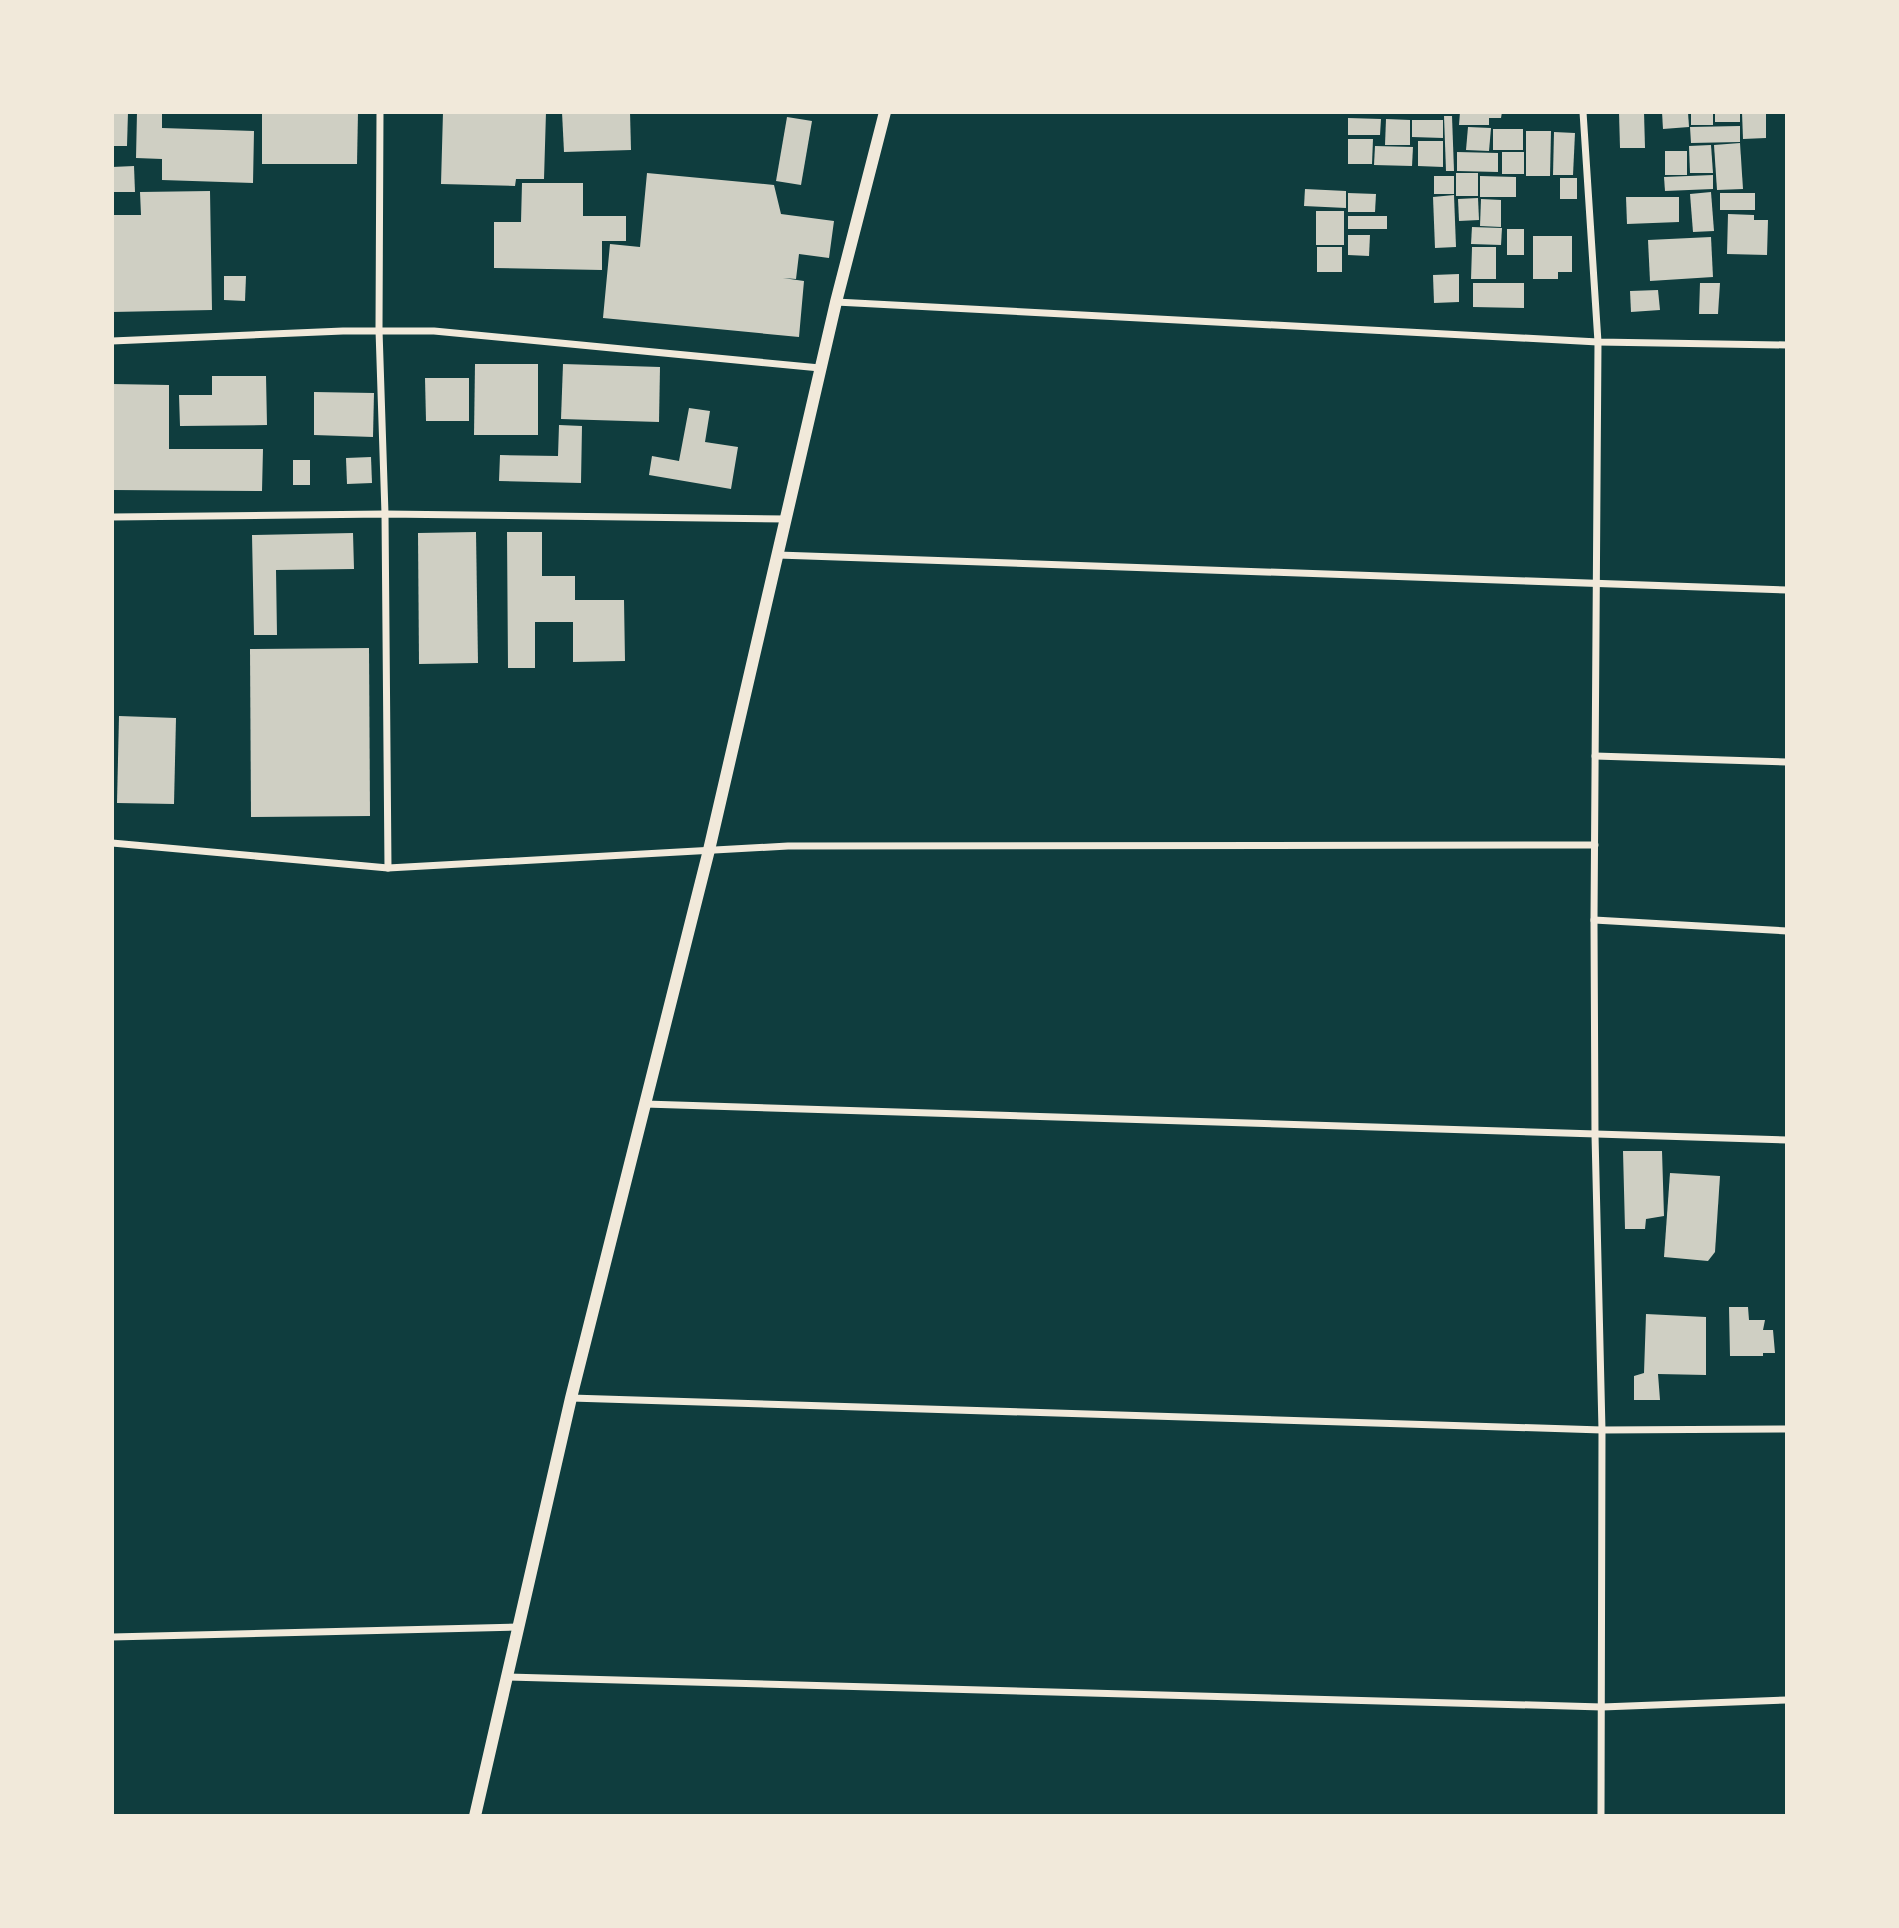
<svg xmlns="http://www.w3.org/2000/svg" width="1899" height="1928" viewBox="0 0 1899 1928" font-family="Commissioner,sans-serif">
	<style>
		.building { fill: #cfcfc3 }
		.lines { fill: none; stroke-linecap: round; stroke-linejoin: round }
		.minor { stroke: #f1e9da; stroke-width: 7 }
		.tertiary { stroke: #f1e9da; stroke-width: 12 }
	</style>
	<rect width="100%" height="100%" fill="#0f3d3e"/>
	<g class="building">
		<path d="M112 112H128L127 146H112Z"/>
		<path d="M137 112H162V128L254 131 253 183 162 180V159L136 158Z"/>
		<path d="M262 112H358L357 164H262Z"/>
		<path d="M443 112H546L544 179H516L515 186 441 184Z"/>
		<path d="M562 112H630L631 150 564 152Z"/>
		<path d="M1460 112H1502L1501 118H1489V125H1459Z"/>
		<path d="M1619 112H1644L1645 148H1620Z"/>
		<path d="M1662 112H1688L1689 127 1663 129Z"/>
		<rect x="1691" y="112" width="22" height="13"/>
		<rect x="1715" y="112" width="25" height="10"/>
		<path d="M1742 112H1766V138L1743 139Z"/>
		<path d="M1444 116H1452L1454 171H1446Z"/>
		<path d="M787 117 812 121 801 185 776 181Z"/>
		<path d="M1348 118 1381 119 1380 135H1348Z"/>
		<path d="M1386 119 1410 120V145H1385Z"/>
		<path d="M1412 120H1443V138L1412 137Z"/>
		<path d="M1740 126V142L1691 143 1690 127Z"/>
		<path d="M1468 127 1491 128 1489 151 1466 150Z"/>
		<rect x="1493" y="129" width="30" height="21"/>
		<path d="M1526 131H1551L1550 176H1526Z"/>
		<path d="M1554 132 1575 133 1573 175H1553Z"/>
		<path d="M1348 139H1373L1372 164H1348Z"/>
		<path d="M1418 141H1443V167L1418 166Z"/>
		<path d="M1740 143 1743 189 1717 190 1714 145Z"/>
		<path d="M1711 145 1713 173H1690L1689 146Z"/>
		<path d="M1375 146 1413 147 1412 166 1374 165Z"/>
		<rect x="1665" y="151" width="22" height="24"/>
		<path d="M1457 152 1498 153V172L1457 171Z"/>
		<rect x="1502" y="152" width="22" height="22"/>
		<path d="M134 166 135 192H112V167Z"/>
		<path d="M647 173 774 185 781 214 834 221 829 258 799 254 796 279 783 278 804 281 799 337 603 318 610 244 640 247Z"/>
		<rect x="1456" y="173" width="22" height="23"/>
		<path d="M1713 175V189L1665 191 1664 177Z"/>
		<rect x="1434" y="176" width="20" height="18"/>
		<path d="M1480 176 1516 177V197H1480Z"/>
		<rect x="1560" y="178" width="17" height="21"/>
		<path d="M522 183H583V216H626V241H602V270L494 268V222H521Z"/>
		<path d="M1305 189 1346 191V208L1304 206Z"/>
		<path d="M210 191 212 310 112 312V215H141L140 192Z"/>
		<path d="M1711 192 1714 231 1693 232 1690 194Z"/>
		<path d="M1348 193 1376 194 1375 212H1348Z"/>
		<rect x="1720" y="193" width="35" height="17"/>
		<path d="M1454 195 1456 247 1435 248 1433 197Z"/>
		<path d="M1626 197H1679V222L1627 224Z"/>
		<path d="M1478 198 1479 220 1459 221 1458 199Z"/>
		<path d="M1481 199 1501 200V227L1480 226Z"/>
		<rect x="1316" y="211" width="28" height="34"/>
		<path d="M1728 214 1754 215V220H1768L1767 255 1727 254Z"/>
		<rect x="1348" y="216" width="39" height="13"/>
		<path d="M1472 227 1502 228 1501 245 1471 244Z"/>
		<rect x="1507" y="229" width="17" height="26"/>
		<path d="M1348 235H1370L1369 256 1348 255Z"/>
		<path d="M1533 236H1572V272H1558V279H1533Z"/>
		<path d="M1711 237 1713 277 1650 281 1648 240Z"/>
		<rect x="1317" y="247" width="25" height="25"/>
		<path d="M1472 247H1496V279H1471Z"/>
		<path d="M1459 274V302L1434 303 1433 275Z"/>
		<path d="M224 276H246L245 301 224 300Z"/>
		<path d="M1473 283H1524V308L1473 307Z"/>
		<path d="M1700 283H1720L1718 314H1699Z"/>
		<path d="M1658 290 1660 310 1631 312 1630 291Z"/>
		<path d="M475 364H538V435H474Z"/>
		<path d="M563 364 660 367 659 422 561 419Z"/>
		<path d="M212 376H266L267 425 180 426 179 395H212Z"/>
		<path d="M425 378H469V421H426Z"/>
		<path d="M112 384 169 385V449H263L262 491 112 490Z"/>
		<path d="M314 392 374 393 373 437 314 435Z"/>
		<path d="M689 408 710 411 705 442 738 447 731 489 649 475 652 456 679 461Z"/>
		<path d="M559 425 582 426 581 483 499 481 500 455 558 456Z"/>
		<path d="M371 457 372 483 347 484 346 458Z"/>
		<rect x="293" y="460" width="17" height="25"/>
		<path d="M476 532 478 663 419 664 418 533Z"/>
		<path d="M507 532H542V576H575V600H624L625 661 573 662V622H535V668H508Z"/>
		<path d="M353 533 354 569 276 570 277 635H254L252 535Z"/>
		<path d="M369 648 370 816 251 817 250 649Z"/>
		<path d="M119 716 176 718 174 804 117 803Z"/>
		<path d="M1623 1151H1662L1664 1216 1646 1219 1645 1229H1625Z"/>
		<path d="M1670 1173 1720 1176 1715 1252 1708 1261 1664 1257Z"/>
		<path d="M1729 1307H1748L1749 1320H1765L1763 1330H1773L1775 1353H1763V1356H1730Z"/>
		<path d="M1646 1314 1706 1317V1375L1658 1374 1660 1400H1634V1376L1644 1373Z"/>
	</g>
	<g class="lines">
		<g class="minor">
			<path d="M380 112 379 330 385 514 388 868"/>
			<path d="M1583 112 1598 342 1594 920 1595 1135 1602 1430 1601 1816"/>
			<path d="M836 302 1598 342 1787 345"/>
			<path d="M112 341 343 331H434L820 368"/>
			<path d="M112 517 385 514 787 519"/>
			<path d="M778 555 1787 590"/>
			<path d="M1595 756 1787 762"/>
			<path d="M112 843 388 868 788 846 1595 845"/>
			<path d="M1594 920 1787 931"/>
			<path d="M645 1104 1787 1140"/>
			<path d="M571 1398 1602 1430 1787 1429"/>
			<path d="M112 1637 519 1627"/>
			<path d="M507 1677 1602 1707 1787 1700"/>
		</g>
		<path class="tertiary" d="M475 1816 571 1398 709 850 836 302 885 112"/>
	</g>
	<rect width="1899" height="1928" fill="none" stroke="#f1e9da" stroke-width="228"/>
</svg>
